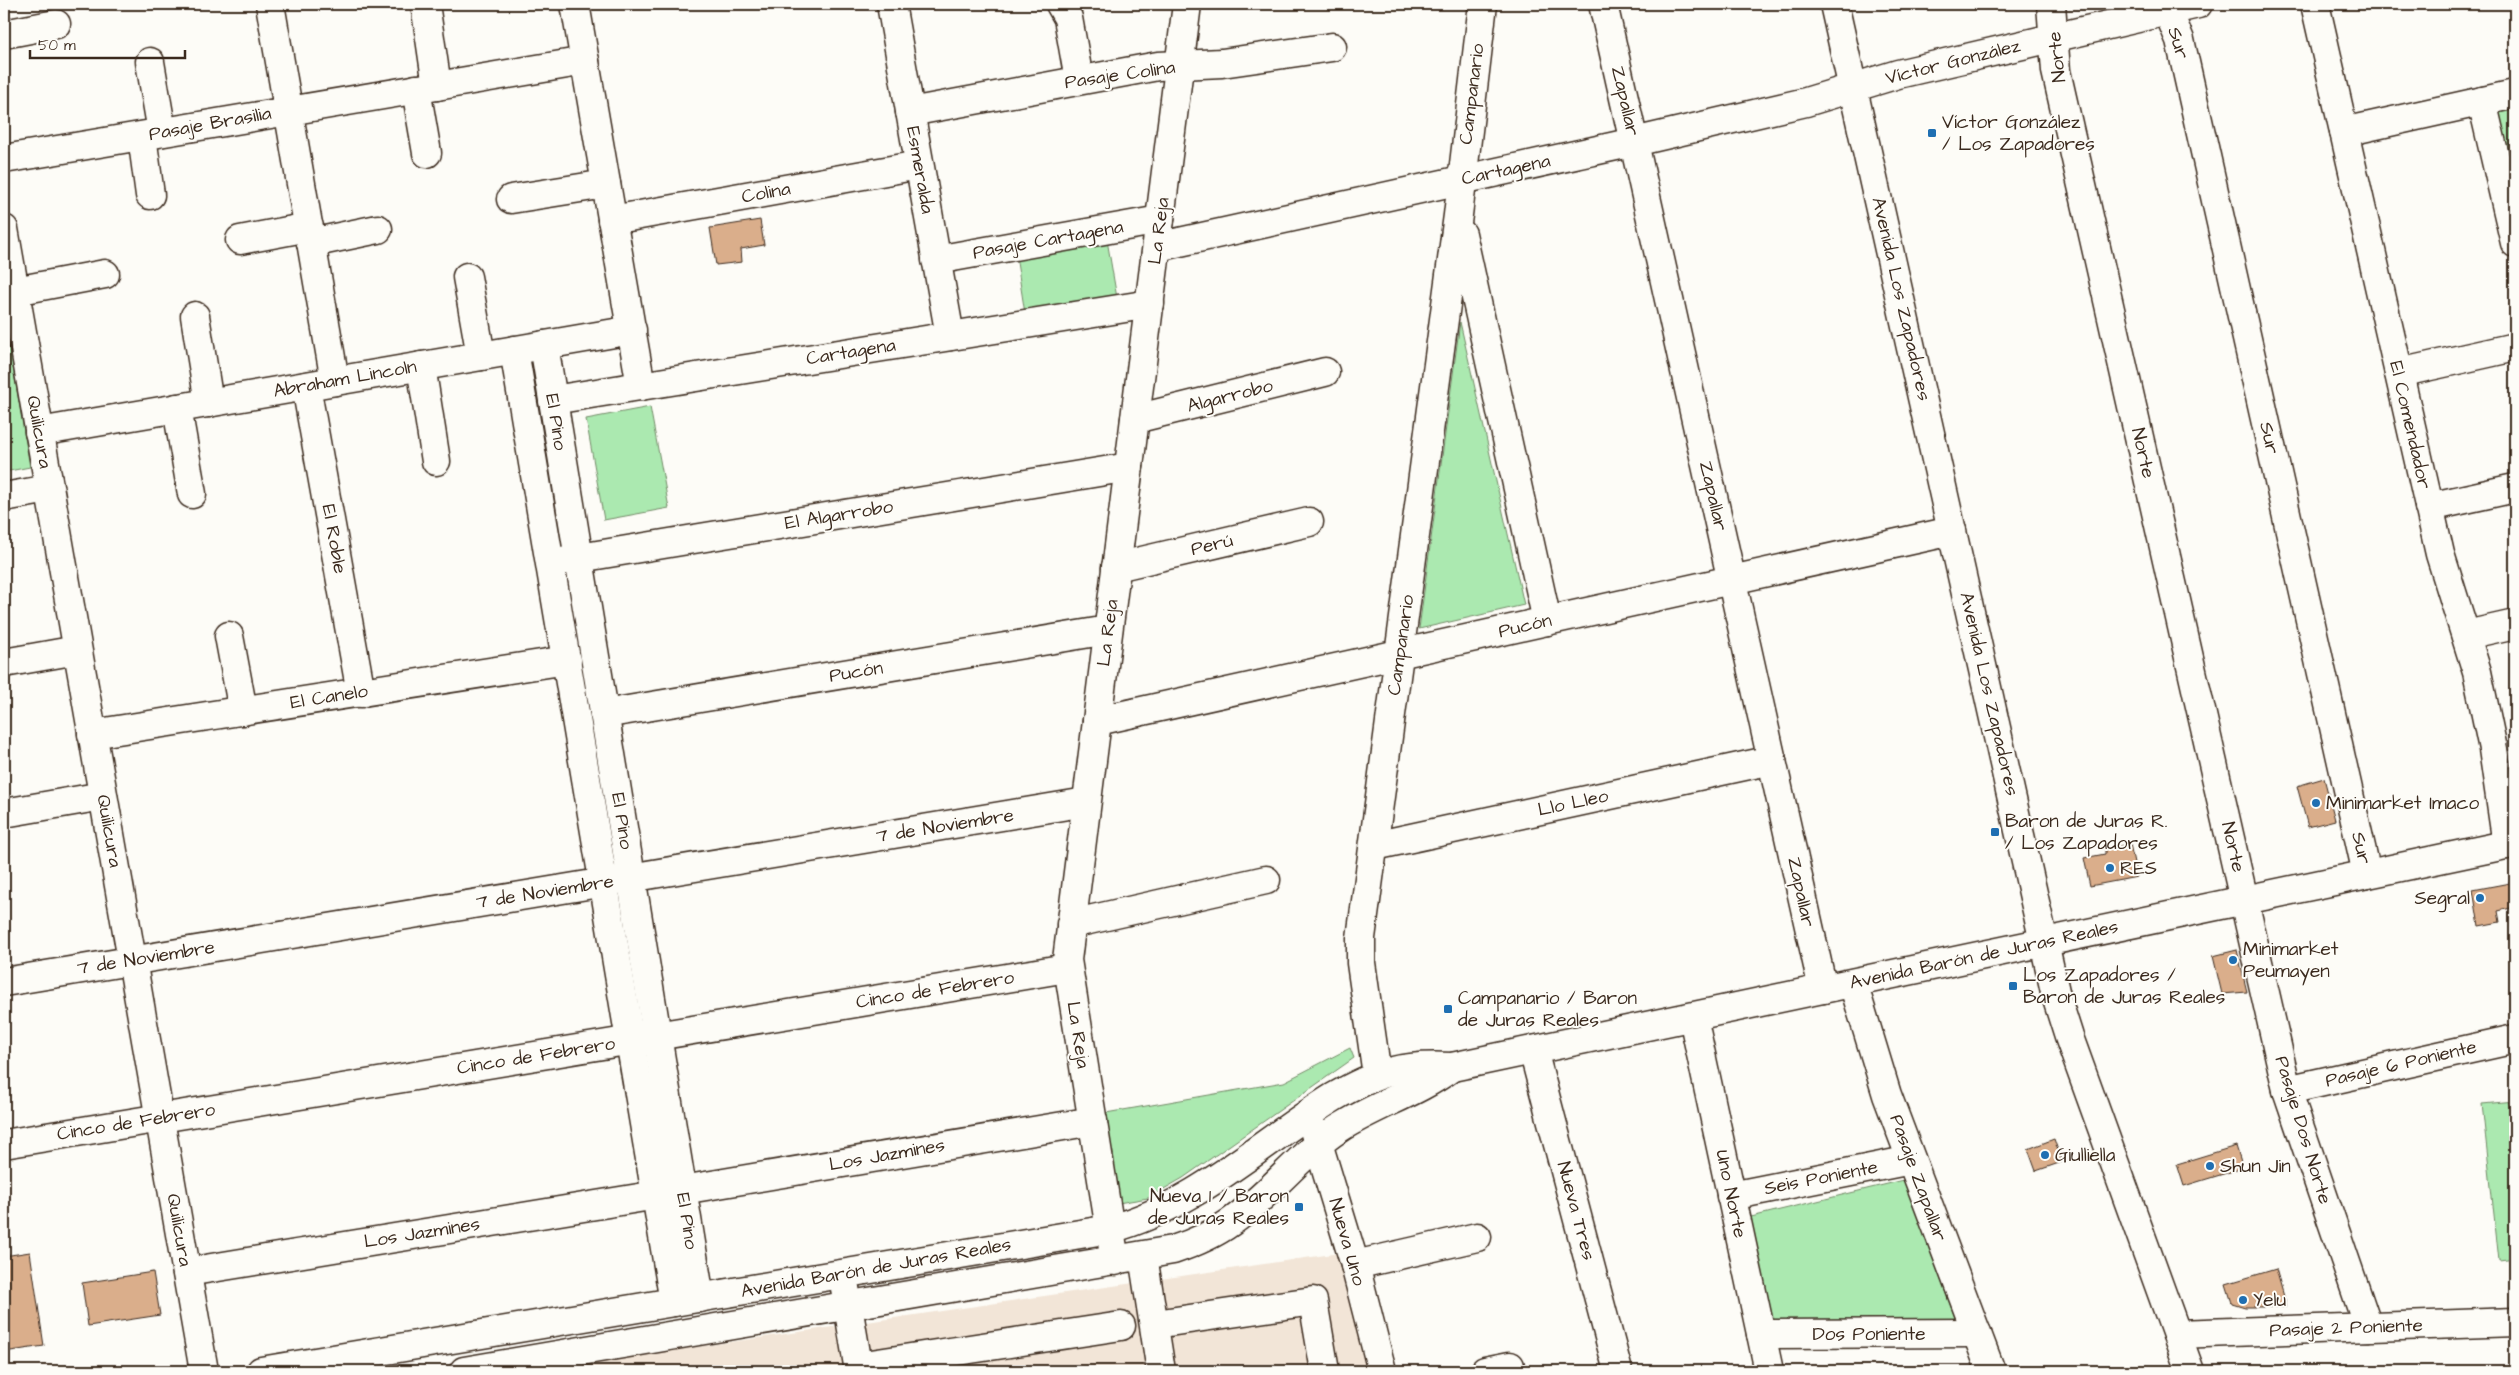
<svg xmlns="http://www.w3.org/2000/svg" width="2519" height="1375" viewBox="0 0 2519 1375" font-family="'Architects Daughter',sans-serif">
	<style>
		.built { fill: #f2e5d7 }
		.green { fill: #abe9b0; stroke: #738a67 }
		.building { fill: #daae8b; stroke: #3b2a1e }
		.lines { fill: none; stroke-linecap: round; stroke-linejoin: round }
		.minor-casing { stroke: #3b2a1e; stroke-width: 31 }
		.major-casing { stroke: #3b2a1e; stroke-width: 31 }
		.minor { stroke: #fdfcf7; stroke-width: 28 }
		.major { stroke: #fdfcf7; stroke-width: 28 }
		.poi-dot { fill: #1f6fb2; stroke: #fdfcf7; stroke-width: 2 }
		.labels { text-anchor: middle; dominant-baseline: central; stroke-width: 4; stroke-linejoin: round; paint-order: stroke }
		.street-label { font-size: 19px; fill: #3b2a1e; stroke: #fdfcf7 }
		.poi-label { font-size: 19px; fill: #3b2a1e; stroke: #fdfcf7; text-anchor: start }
	</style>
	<rect width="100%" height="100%" fill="#fdfcf7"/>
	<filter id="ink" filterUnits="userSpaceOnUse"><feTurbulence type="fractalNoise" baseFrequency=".02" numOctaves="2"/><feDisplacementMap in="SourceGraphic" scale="10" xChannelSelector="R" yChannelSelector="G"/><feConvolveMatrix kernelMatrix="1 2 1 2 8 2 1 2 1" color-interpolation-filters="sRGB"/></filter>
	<g filter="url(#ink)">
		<path class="built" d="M1346 1252 1372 1371H532Z"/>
		<g class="green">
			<path d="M2515 97V151L2506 153 2495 101Z"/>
			<path d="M1107 240 1118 304 1026 320 1016 256Z"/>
			<path d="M1460 322 1524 605 1419 629Z"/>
			<path d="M4 332H7L30 467 4 472Z"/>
			<path d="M650 407 669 508 604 520 586 419Z"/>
			<path d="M1350 1048 1354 1058 1183 1178 1148 1198 1112 1204 1100 1114 1284 1082Z"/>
			<path d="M2515 1101V1259L2499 1261 2482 1104Z"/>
			<path d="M1904 1180 1957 1323 1769 1326 1747 1218Z"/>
		</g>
		<g class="building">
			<path d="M760 220 764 245 741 249 742 262 716 265 710 228Z"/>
			<path d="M2324 778 2335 820 2308 827 2297 786Z"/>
			<path d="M2130 844 2137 877 2090 886 2084 858 2105 854V849Z"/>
			<path d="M2515 882V907L2498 911 2500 922 2479 926 2473 890Z"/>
			<path d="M2237 950 2247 992 2222 994 2213 956Z"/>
			<path d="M2054 1139 2062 1162 2036 1171 2028 1149Z"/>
			<path d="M2236 1146 2243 1168 2184 1186 2177 1164Z"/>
			<path d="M30 1252 44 1346 4 1352V1256Z"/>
			<path d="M2276 1269 2287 1307H2245L2232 1303 2226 1284Z"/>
			<path d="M153 1272 160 1315 88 1326 82 1283Z"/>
		</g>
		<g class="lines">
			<g class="minor-casing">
				<g id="minor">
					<path d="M270 4 335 381"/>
					<path d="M425 4 437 86"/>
					<path d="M575 4 641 386"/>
					<path d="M891 4 950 336"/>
					<path d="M1060 4 1068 18 1079 80"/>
					<path d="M1603 4 1823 989"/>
					<path d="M2051 4 2056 71 2287 1090 2368 1327"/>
					<path d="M2165 4 2180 40 2367 874"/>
					<path d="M2315 4 2440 554 2477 672 2493 749 2507 845"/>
					<path d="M4 34 56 24"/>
					<path d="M150 62 162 132"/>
					<path d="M416 89 427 153"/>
					<path d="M2482 101 2515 243"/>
					<path d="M910 112 1158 66 1222 63 1332 47"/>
					<path d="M2344 132 2515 94"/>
					<path d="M142 136 150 195"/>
					<path d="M4 159 585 61"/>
					<path d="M511 199 606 184"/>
					<path d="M612 220 919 165"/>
					<path d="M4 229 204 1371"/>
					<path d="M1462 234 1547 621"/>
					<path d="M240 240 309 227"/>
					<path d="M311 243 378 229"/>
					<path d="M1157 247 1634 142 1806 102 1898 74 2198 4"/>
					<path d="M936 260 1160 220"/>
					<path d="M467 277 481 356"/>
					<path d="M15 291 105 274"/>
					<path d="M195 316 209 403"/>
					<path d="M544 345 700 1298"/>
					<path d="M514 350 674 1302"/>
					<path d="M421 366 436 461"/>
					<path d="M2399 373 2515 347"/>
					<path d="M306 386 361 693"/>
					<path d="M553 400 1150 304"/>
					<path d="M177 408 192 494"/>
					<path d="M1135 419 1325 372"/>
					<path d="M39 432 632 330"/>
					<path d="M4 497 49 489"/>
					<path d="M2429 507 2515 488"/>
					<path d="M561 561 1129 467"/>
					<path d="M1116 567 1309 522"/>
					<path d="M2466 635 2515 624"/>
					<path d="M229 636 243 711"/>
					<path d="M4 663 77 650"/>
					<path d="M604 714 1108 630"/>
					<path d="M1097 721 1952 531"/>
					<path d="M92 734 567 660"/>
					<path d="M4 813 103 796"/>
					<path d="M1374 846 1772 760"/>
					<path d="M1071 924 1266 880"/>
					<path d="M4 982 1086 802"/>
					<path d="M1853 983 1887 1095 1991 1371"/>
					<path d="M1693 1017 1769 1371"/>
					<path d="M1533 1050 1618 1371"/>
					<path d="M1377 1075 1361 963V938L1458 215 1483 4"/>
					<path d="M2287 1090 2515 1039"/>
					<path d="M1314 1130 1355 1265 1382 1371"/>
					<path d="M4 1144 1067 968"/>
					<path d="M682 1190 1093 1121"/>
					<path d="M1731 1196 1911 1160"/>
					<path d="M1143 1256 1161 1371"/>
					<path d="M1115 1261 1067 960 1187 4"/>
					<path d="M1355 1265 1477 1237"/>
					<path d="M187 1272 657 1195"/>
					<path d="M845 1288 859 1371"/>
					<path d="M1155 1324 1313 1301 1325 1371"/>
					<path d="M1761 1334 1977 1333"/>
					<path d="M2177 1334 2515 1322"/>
					<path d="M858 1366 1121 1326"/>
					<path d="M261 1371 1110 1229C1196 1206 1260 1143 1334 1097 1378 1072 1402 1064 1452 1067L2515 843"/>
					<path d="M464 1371 1173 1250C1194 1243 1213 1235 1231 1222 1270 1195 1299 1155 1338 1129 1375 1105 1417 1093 1452 1067"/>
					<path d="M1485 1371 1510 1366"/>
				</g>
			</g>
			<g class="major-casing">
				<path id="major" d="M1834 4 2056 996 2069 1037 2190 1371"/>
			</g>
			<use href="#minor" class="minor"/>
			<use href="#major" class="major"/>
		</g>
	</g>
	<g class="poi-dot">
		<rect x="1927" y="128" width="10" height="10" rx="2.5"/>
		<circle cx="2316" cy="803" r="5"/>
		<rect x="1990" y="827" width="10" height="10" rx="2.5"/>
		<circle cx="2110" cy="868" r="5"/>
		<circle cx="2480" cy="898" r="5"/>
		<circle cx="2233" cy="960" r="5"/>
		<rect x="2008" y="981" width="10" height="10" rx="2.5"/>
		<rect x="1443" y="1004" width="10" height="10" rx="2.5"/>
		<circle cx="2045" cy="1155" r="5"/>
		<circle cx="2210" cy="1166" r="5"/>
		<rect x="1294" y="1202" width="10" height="10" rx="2.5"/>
		<circle cx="2243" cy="1300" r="5"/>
	</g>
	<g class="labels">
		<g class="street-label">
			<text transform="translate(2178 43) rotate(73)">Sur</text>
			<text transform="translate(2057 57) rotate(-96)">Norte</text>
			<text transform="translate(1953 62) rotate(-14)">Víctor González</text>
			<text transform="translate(1120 75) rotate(-8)">Pasaje Colina</text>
			<text transform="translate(1472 94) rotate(-83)">Campanario</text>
			<text transform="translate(1625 101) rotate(77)">Zapallar</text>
			<text transform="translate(210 124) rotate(-10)">Pasaje Brasilia</text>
			<text transform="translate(920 170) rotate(80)">Esmeralda</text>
			<text transform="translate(1506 170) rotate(-12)">Cartagena</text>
			<text transform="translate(766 193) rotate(-10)">Colina</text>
			<text transform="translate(1159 231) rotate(-83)">La Reja</text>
			<text transform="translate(1048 240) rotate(-10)">Pasaje Cartagena</text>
			<text transform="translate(1901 299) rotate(77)">Avenida Los Zapadores</text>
			<text transform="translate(851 352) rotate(-9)">Cartagena</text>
			<text transform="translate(345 379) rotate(-10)">Abraham Lincoln</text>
			<text transform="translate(1230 396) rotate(-14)">Algarrobo</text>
			<text transform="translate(556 422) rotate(81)">El Pino</text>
			<text transform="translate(2410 425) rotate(77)">El Comendador</text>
			<text transform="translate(39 432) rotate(80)">Quilicura</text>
			<text transform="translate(2269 438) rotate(77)">Sur</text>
			<text transform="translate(2143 453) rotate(77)">Norte</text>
			<text transform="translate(1713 496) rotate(77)">Zapallar</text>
			<text transform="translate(839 515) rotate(-9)">El Algarrobo</text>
			<text transform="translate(334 539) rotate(80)">El Roble</text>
			<text transform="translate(1212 545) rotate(-13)">Perú</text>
			<text transform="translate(1525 626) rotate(-13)">Pucón</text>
			<text transform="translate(1108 633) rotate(-83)">La Reja</text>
			<text transform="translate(1401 645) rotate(-82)">Campanario</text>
			<text transform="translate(856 672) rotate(-9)">Pucón</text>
			<text transform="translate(1989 694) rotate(77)">Avenida Los Zapadores</text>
			<text transform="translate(329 697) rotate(-9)">El Canelo</text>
			<text transform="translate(1573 803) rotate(-12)">Llo Lleo</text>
			<text transform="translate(622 821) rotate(81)">El Pino</text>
			<text transform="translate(945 826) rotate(-9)">7 de Noviembre</text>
			<text transform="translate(109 831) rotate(80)">Quilicura</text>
			<text transform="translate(2233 847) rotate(77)">Norte</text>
			<text transform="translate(2361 848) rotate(77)">Sur</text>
			<text transform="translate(545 892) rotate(-9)">7 de Noviembre</text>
			<text transform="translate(1801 892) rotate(78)">Zapallar</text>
			<text transform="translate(1984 955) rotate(-12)">Avenida Barón de Juras Reales</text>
			<text transform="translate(146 958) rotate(-9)">7 de Noviembre</text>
			<text transform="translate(935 990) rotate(-9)">Cinco de Febrero</text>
			<text transform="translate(1078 1035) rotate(81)">La Reja</text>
			<text transform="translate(536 1056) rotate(-9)">Cinco de Febrero</text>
			<text transform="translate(2401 1064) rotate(-13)">Pasaje 6 Poniente</text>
			<text transform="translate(136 1122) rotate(-9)">Cinco de Febrero</text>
			<text transform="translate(2303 1130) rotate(73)">Pasaje Dos Norte</text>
			<text transform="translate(887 1155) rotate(-10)">Los Jazmines</text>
			<text transform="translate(1821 1178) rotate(-11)">Seis Poniente</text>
			<text transform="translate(1918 1178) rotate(70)">Pasaje Zapallar</text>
			<text transform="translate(1731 1194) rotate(78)">Uno Norte</text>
			<text transform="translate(1576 1211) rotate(75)">Nueva Tres</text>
			<text transform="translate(687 1221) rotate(81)">El Pino</text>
			<text transform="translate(179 1230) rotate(80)">Quilicura</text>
			<text transform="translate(422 1233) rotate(-9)">Los Jazmines</text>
			<text transform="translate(1347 1242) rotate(74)">Nueva Uno</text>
			<text transform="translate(876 1268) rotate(-10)">Avenida Barón de Juras Reales</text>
			<text transform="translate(2346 1328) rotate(-2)">Pasaje 2 Poniente</text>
			<text x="1869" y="1334">Dos Poniente</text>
		</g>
		<g class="poi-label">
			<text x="1942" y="122">Víctor González<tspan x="1942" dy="22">/ Los Zapadores</tspan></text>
			<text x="2326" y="803">Minimarket Imaco</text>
			<text x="2005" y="821">Baron de Juras R.<tspan x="2005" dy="22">/ Los Zapadores</tspan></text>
			<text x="2120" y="868">RES</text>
			<text x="2470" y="898" text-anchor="end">Segral</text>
			<text x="2243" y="949">Minimarket<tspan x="2243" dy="22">Peumayen</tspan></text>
			<text x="2023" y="975">Los Zapadores /<tspan x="2023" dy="22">Baron de Juras Reales</tspan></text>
			<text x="1458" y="998">Campanario / Baron<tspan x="1458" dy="22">de Juras Reales</tspan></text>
			<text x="2055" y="1155">Giulliella</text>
			<text x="2220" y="1166">Shun Jin</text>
			<text x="1289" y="1196" text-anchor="end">Nueva 1 / Baron<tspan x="1289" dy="22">de Juras Reales</tspan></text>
			<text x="2253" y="1300">Yelu</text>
		</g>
	</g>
	<rect width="2519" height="1375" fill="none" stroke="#fdfcf7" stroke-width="20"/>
	<rect x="10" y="10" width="2499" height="1355" fill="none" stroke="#3b2a1e" stroke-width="2" filter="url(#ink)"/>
	<path d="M30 50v8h155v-8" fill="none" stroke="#3b2a1e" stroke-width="2.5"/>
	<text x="38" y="50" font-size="15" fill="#3b2a1e" stroke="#fdfcf7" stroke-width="4" paint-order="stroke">50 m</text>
</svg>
